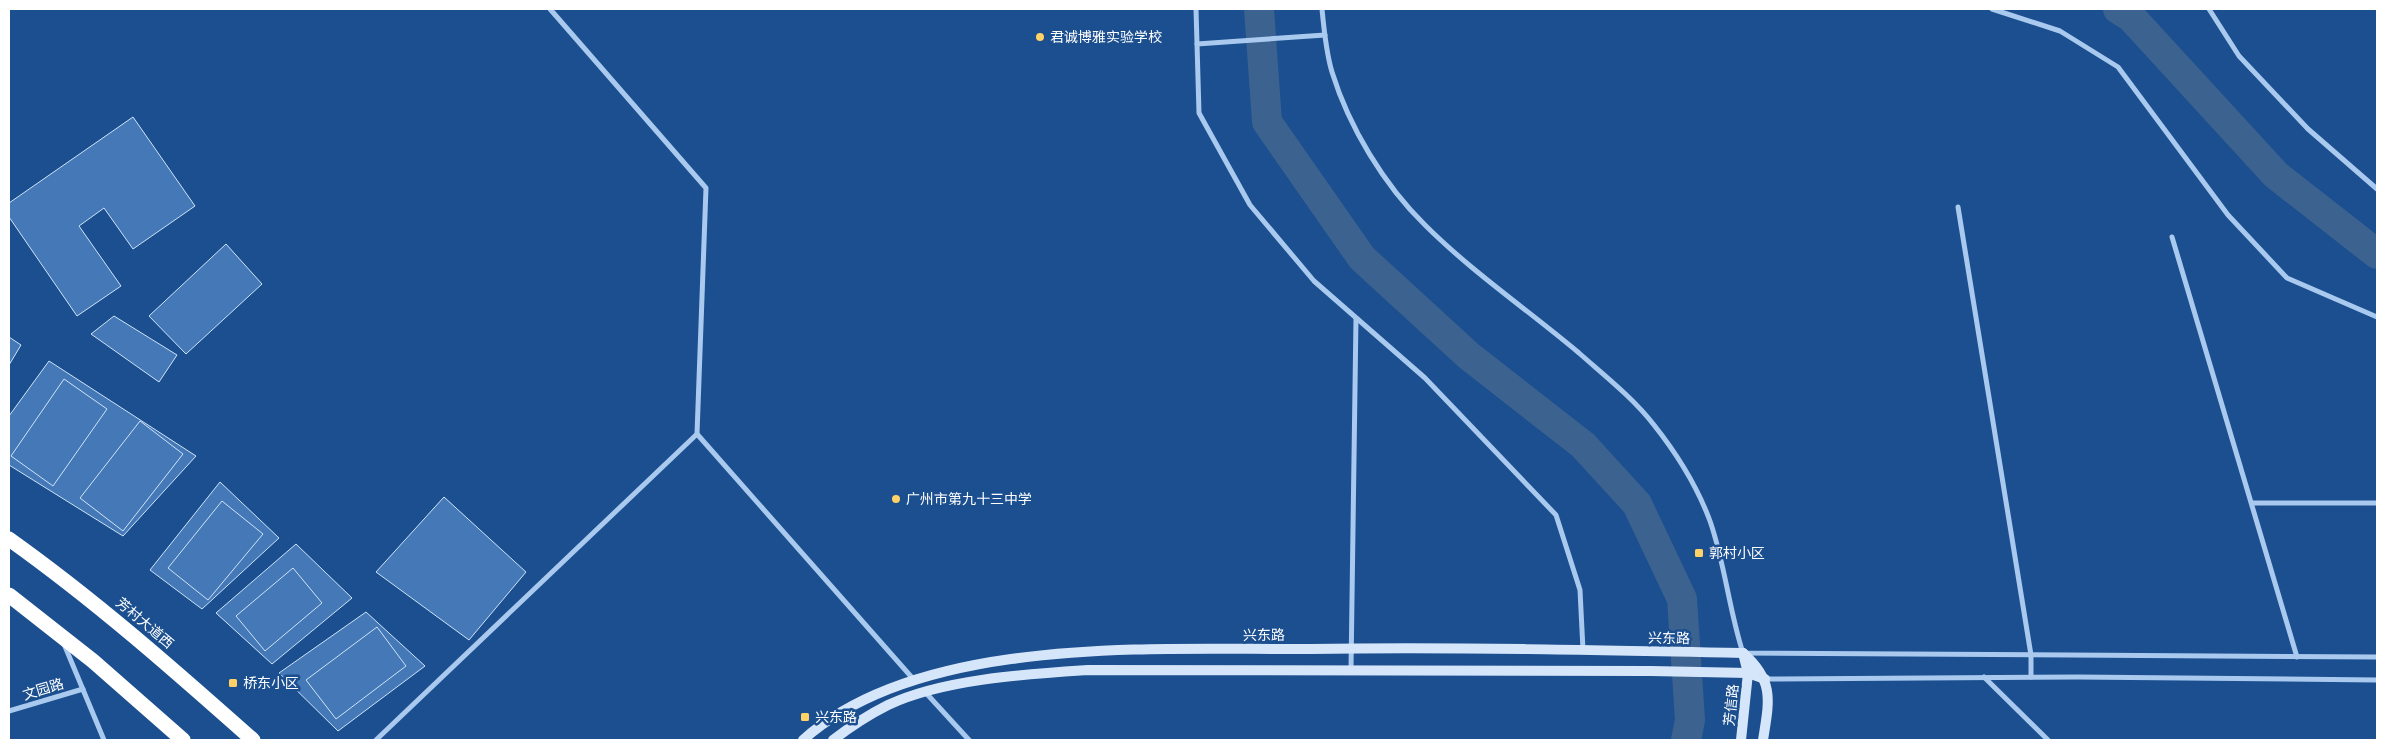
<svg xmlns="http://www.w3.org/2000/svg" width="2386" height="749" viewBox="0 0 2386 749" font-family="'Space Grotesk','Noto Sans SC',sans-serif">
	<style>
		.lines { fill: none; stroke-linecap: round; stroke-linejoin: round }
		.river { stroke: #3c6290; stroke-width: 30 }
		.building { fill: #4478b7; stroke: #cfe3fa }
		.street { stroke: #a9c9ee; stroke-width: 5 }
		.secondary { stroke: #d6e6fa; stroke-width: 10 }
		.highway { stroke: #fff; stroke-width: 15 }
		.poi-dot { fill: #ffd166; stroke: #1b4f8f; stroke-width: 2 }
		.labels { text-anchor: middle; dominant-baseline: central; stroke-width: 5; stroke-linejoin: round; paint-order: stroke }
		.poi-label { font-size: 14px; fill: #fff; stroke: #1b4f8f; text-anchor: start }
		.street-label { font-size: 14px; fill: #fff; stroke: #1b4f8f }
	</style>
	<rect width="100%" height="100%" fill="#1b4f8f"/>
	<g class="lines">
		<g class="river">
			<path d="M1259 9 1267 122 1362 258 1469 356 1583 445 1637 504 1682 599 1690 720 1686 740"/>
			<path d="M2118 9 2131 17 2276 175 2377 254"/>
		</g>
	</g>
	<g class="building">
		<path d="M133 117 195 206 133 249 104 208 79 226 121 286 77 316 9 217V203Z"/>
		<path d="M226 244 262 284 186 354 149 316Z"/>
		<path d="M114 316 177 355 159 382 91 334Z"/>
		<path d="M9 337 21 345 9 365Z"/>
		<path d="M49 361 196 456 123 536 9 465V416Z"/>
		<path d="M64 379 107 409 53 486 11 456Z"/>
		<path d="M140 421 183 454 123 531 80 498Z"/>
		<path d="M220 482 279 538 202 609 150 570Z"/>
		<path d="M444 497 526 572 469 640 376 572Z"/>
		<path d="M222 501 263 534 208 600 168 568Z"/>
		<path d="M296 544 352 598 272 664 216 613Z"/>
		<path d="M293 568 322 603 265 651 236 616Z"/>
		<path d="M366 612 425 666 338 731 279 673Z"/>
		<path d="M377 627 406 666 336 719 306 680Z"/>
	</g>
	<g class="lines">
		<g class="street">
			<path d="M1196 9 1199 113 1250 205 1314 281 1425 378 1556 515 1580 590 1583 650"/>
			<path d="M1322 9C1324 30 1326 52 1332 72 1349 127 1384 185 1425 225 1472 272 1528 310 1579 353 1605 376 1633 398 1654 425 1677 454 1697 486 1710 521 1725 564 1729 610 1743 653L2377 657"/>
			<path d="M1992 9 2060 31 2118 67 2228 215 2287 278 2377 317"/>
			<path d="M2209 9 2239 56 2308 129 2377 189"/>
			<path d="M1197 44 1325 35"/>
			<path d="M1958 207 2031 655V677"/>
			<path d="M2172 237 2297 657"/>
			<path d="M697 434 915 681"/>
			<path d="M2252 503H2377"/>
			<path d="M64 644 104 740"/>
			<path d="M1351 669 1356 318"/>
			<path d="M1984 677 2048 740"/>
			<path d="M1765 679 2078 677 2377 680"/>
			<path d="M926 693 969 740"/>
			<path d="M9 711 83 689"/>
			<path d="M376 740 697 434 706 188 550 9"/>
		</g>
		<g class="secondary">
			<path d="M1743 653C1775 681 1769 702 1763 740"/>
			<path d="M803 740C921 634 1159 650 1310 649 1454 647 1599 650 1743 653"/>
			<path d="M833 740C850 727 868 715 888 705 943 679 1027 674 1088 670L1651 671 1748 673 1765 679"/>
			<path d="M1741 740 1748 673 1743 653"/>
		</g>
		<g class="highway">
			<path d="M9 539C96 601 173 669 253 740"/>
			<path d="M9 595 93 661 183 740"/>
		</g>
	</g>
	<g class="poi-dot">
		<circle cx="1040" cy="37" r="5"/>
		<circle cx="896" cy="499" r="5"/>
		<rect x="1694" y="548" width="10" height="10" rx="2.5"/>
		<rect x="228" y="678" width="10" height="10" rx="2.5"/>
		<rect x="800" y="712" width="10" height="10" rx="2.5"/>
	</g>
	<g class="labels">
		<g class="poi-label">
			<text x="1050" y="37">君诚博雅实验学校</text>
			<text x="906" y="499">广州市第九十三中学</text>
			<text x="1709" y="553">郭村小区</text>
			<text x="243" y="683">桥东小区</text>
			<text x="815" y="717">兴东路</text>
		</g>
		<g class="street-label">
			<text transform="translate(145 623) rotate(40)">芳村大道西</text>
			<text transform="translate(1264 635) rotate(-1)">兴东路</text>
			<text transform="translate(1669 638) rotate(1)">兴东路</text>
			<text transform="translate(43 689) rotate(-17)">文园路</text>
			<text transform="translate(1731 705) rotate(-84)">芳信路</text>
		</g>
	</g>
	<rect width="2386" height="749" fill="none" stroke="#ffffff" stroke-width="20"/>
</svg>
